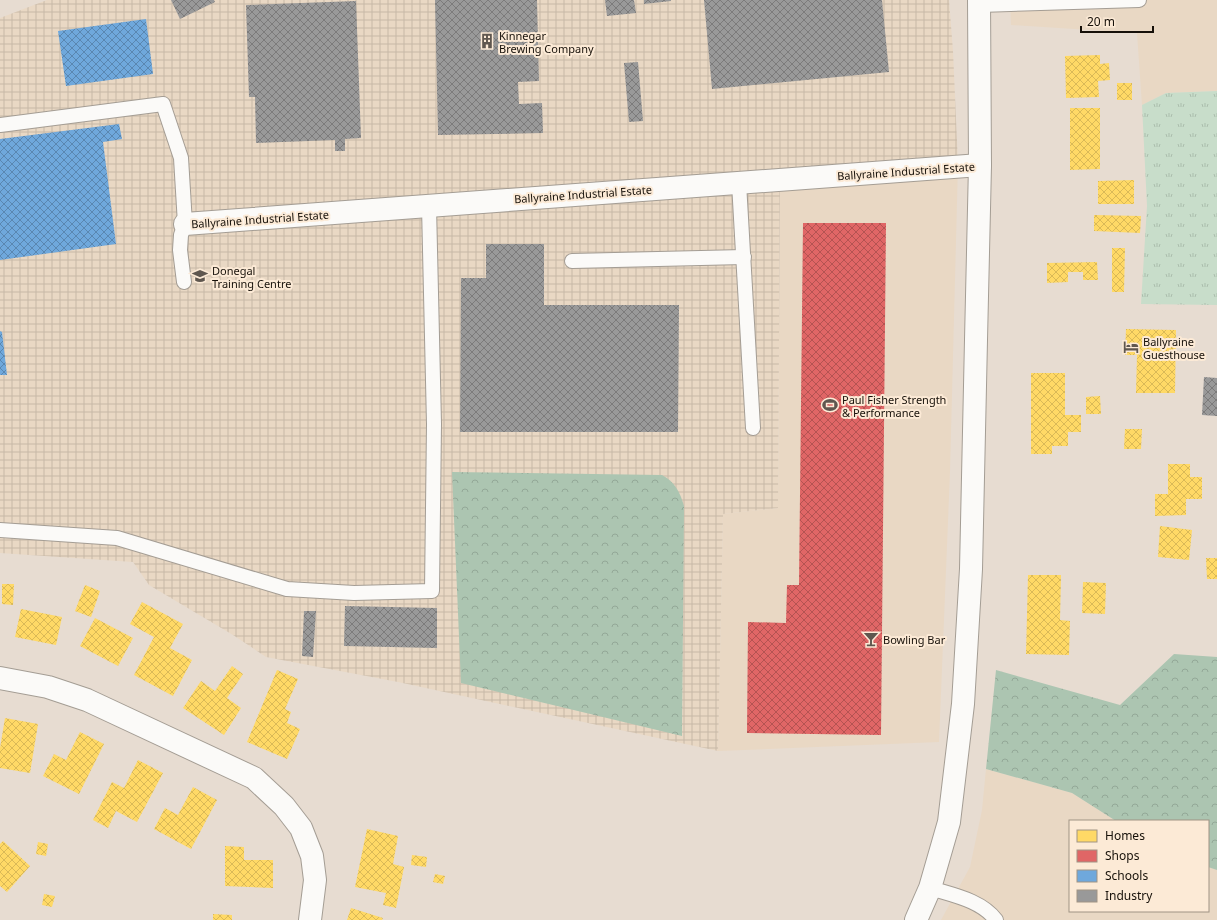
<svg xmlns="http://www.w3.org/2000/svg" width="1217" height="920" viewBox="0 0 1217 920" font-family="'Noto Sans',sans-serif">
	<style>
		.built { fill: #e9d8c4 }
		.industrial { fill: url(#industrial-grid) }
		.grass { fill: url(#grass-tufts) }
		.forest { fill: url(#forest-crowns) }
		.homes { fill: url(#homes-cross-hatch) }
		.shops { fill: url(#shops-cross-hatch) }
		.schools { fill: url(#schools-cross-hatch) }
		.industry { fill: url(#industry-cross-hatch) }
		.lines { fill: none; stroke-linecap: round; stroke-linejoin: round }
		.lane-casing { stroke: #a49d94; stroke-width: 16 }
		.street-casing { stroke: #a49d94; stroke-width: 24 }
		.secondary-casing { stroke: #a49d94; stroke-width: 24 }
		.lane { stroke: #fbfaf8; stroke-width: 14 }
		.street { stroke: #fbfaf8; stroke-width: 22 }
		.secondary { stroke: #fbfaf8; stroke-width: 22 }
		.labels { text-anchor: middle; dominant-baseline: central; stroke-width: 4; stroke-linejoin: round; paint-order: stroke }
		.poi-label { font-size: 11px; fill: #161009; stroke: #fcead6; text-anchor: start }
		.street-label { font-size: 11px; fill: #161009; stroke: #fcead6 }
	</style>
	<defs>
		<pattern id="industrial-grid" width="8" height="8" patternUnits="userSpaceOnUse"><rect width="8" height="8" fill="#e9d8c4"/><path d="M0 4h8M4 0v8" fill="none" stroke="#c7b8a7"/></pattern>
		<pattern id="grass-tufts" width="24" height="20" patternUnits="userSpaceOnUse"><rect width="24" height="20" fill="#c8ddca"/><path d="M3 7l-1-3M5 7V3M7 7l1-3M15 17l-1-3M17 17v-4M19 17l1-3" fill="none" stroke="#abbdac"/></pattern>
		<pattern id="forest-crowns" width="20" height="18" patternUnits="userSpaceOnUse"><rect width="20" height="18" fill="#acc5b1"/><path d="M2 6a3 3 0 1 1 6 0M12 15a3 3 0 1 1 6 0" fill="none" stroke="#93a897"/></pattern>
		<pattern id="homes-cross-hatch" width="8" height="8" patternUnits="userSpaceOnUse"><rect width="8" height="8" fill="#ffd966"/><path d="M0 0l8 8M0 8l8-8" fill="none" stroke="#dab957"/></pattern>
		<pattern id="shops-cross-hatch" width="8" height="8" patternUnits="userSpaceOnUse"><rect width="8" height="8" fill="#e06666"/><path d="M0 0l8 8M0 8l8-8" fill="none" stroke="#b55352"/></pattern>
		<pattern id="schools-cross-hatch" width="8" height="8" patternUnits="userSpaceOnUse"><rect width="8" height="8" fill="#6fa8dc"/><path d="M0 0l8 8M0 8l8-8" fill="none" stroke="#5a87b1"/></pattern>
		<pattern id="industry-cross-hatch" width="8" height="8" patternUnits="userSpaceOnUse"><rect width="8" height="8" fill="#999"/><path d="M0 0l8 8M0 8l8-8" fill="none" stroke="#7c7b7b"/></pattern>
	</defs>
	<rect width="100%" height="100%" fill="#e7dcd1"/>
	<g class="built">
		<path d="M1010 0H1217V91L1166 93 1142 105 1137 33 1011 25Z"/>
		<path d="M958 164 950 472 939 742 718 751 723 514 778 508 780 177Z"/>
		<path d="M986 769 1072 793 1116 821H1070V911H1208V867L1217 870V920H941L970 867 982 810Z"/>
	</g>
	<path class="industrial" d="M47 0H949L953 51 958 164 780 177 778 508 723 514 718 751 398 682 266 657 233 635 149 585 133 562 0 553V18Z"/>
	<path class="grass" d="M1217 91V305L1141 304 1147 206 1142 105 1166 93Z"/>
	<g class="forest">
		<path d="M452 472 662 475C675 482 680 492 684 506L682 736 461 683Z"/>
		<path d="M1174 654 1217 657V870L1208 867V821H1116L1072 793 986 769 996 670 1120 705Z"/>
	</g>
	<g class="homes">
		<path d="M1100 55V64L1109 63 1110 80 1098 81 1099 97 1066 98 1065 56Z"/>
		<rect x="1117" y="83" width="15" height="17"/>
		<path d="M1070 108H1100V169L1070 170Z"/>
		<path d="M1134 180V204H1098V181Z"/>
		<path d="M1094 215 1141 216 1140 233 1094 231Z"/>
		<path d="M1112 248H1125L1124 292H1112Z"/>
		<path d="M1097 262 1098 280H1083V272H1068V282L1047 283V263Z"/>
		<path d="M1126 329 1176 330 1175 393H1136L1137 355H1125Z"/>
		<path d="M1031 373H1065V415H1081V432H1068V446H1052V454H1031Z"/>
		<path d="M1100 396 1101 414H1086V397Z"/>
		<path d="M1125 429H1142L1141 449H1124Z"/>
		<path d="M1168 464H1190V477H1202V499H1186V515L1155 516V494H1168Z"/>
		<path d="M1160 526 1192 530 1189 560 1158 557Z"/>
		<path d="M1206 558H1217V579H1207Z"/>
		<path d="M1028 575H1061L1060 620 1070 621 1069 655 1026 654Z"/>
		<path d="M1083 582 1106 583 1105 614 1082 613Z"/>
		<path d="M2 584H14L13 605 2 604Z"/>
		<path d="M85 585 100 591 91 617 75 611Z"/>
		<path d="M142 602 183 624 170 648 192 660 173 696 134 675 154 637 130 624Z"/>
		<path d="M21 609 62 617 56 645 15 637Z"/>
		<path d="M95 618 133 638 118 666 80 646Z"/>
		<path d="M232 666 243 674 227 698 241 708 224 735 183 708 201 681 215 691Z"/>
		<path d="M277 670 298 679 285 709 291 712 287 723 300 729 287 759 247 742Z"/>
		<path d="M5 718 38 724 30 773 0 768V748Z"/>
		<path d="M80 732 104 744 79 794 43 776 54 754 66 760Z"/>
		<path d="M138 760 163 773 137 822 116 811 108 828 93 820 112 782 124 788Z"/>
		<path d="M193 787 217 800 191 849 154 829 165 808 178 815Z"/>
		<path d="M367 829 398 836 393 864 404 867 396 908 383 905 386 893 355 887Z"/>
		<path d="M3 841 30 866 7 892 0 886V844Z"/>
		<path d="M38 842 48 844 46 856 36 854Z"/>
		<path d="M225 846 244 847V860H273V888L225 886Z"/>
		<path d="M412 855 427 857 426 867 411 865Z"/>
		<path d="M435 874 445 876 443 884 433 882Z"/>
		<path d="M44 894 55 896 52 907 42 905Z"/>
		<path d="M351 908 383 918 382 920H347Z"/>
		<path d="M213 914 232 915V920H213Z"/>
	</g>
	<path class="shops" d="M803 223H886L881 735 747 733 748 622 786 623 787 585H799Z"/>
	<g class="schools">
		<path d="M146 19 153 74 66 86 58 31Z"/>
		<path d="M119 124 122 139 103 142 116 244 0 260V139Z"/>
		<path d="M0 331 2 332 7 375H0Z"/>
	</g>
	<g class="industry">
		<path d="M171 0H214L215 2 180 19Z"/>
		<path d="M435 0H537L539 81 518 82 519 104 542 103 543 133 438 135Z"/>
		<path d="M605 0H634L636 13 607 16Z"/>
		<path d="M644 0H671V1L644 4Z"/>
		<path d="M704 0H882L889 72 712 89Z"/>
		<path d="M356 1 361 138 345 139V151H335V140L256 143 255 97H249L246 5Z"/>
		<path d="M638 62 643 121 629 122 624 63Z"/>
		<path d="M486 244H544V305H679L678 432H460L461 278H486Z"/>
		<path d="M1204 377 1217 378V416L1202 415Z"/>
		<path d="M345 606 437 608V648L344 646Z"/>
		<path d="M304 611H316L313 657 302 656Z"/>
	</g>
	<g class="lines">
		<g class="lane-casing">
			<g id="lane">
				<path d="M980 5 1139 0"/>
				<path d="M0 125 163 104 181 158 185 224 181 235 180 250 184 282"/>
				<path d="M739 183 753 428"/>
				<path d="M572 261 744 257"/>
				<path d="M0 530 117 538 287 589 354 593 432 591 434 424 429 206"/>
				<path d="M930 888C952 895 981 900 996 920"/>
			</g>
		</g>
		<g class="street-casing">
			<g id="street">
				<path d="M185 224 980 165"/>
				<path d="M0 678 48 687 87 700 254 778 284 806 301 828 312 856 315 880 310 920"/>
			</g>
		</g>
		<g class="secondary-casing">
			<path id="secondary" d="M916 920 930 888 949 822 963 704 971 569 976 340 980 165 979 0"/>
		</g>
		<use href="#lane" class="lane"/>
		<use href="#street" class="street"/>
		<use href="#secondary" class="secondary"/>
	</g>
	<defs>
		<g id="building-bare" transform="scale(1.2)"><path d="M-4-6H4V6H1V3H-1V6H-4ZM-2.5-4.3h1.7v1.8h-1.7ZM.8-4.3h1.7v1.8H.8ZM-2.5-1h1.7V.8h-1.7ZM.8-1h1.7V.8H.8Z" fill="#5f574f" stroke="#fcead6" stroke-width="2.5" paint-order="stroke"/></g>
		<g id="university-bare" transform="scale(1.2)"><path d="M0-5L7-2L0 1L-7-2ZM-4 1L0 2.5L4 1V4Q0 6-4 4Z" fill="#5f574f" stroke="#fcead6" stroke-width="2.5" paint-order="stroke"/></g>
		<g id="hotel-bare" transform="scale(1.2)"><path d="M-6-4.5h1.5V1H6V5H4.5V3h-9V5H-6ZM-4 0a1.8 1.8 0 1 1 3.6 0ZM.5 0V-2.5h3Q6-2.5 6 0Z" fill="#5f574f" stroke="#fcead6" stroke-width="2.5" paint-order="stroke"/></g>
		<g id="stadium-bare" transform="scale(1.2)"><path d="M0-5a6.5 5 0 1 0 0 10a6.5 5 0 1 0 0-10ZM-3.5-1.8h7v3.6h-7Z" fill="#5f574f" stroke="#fcead6" stroke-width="2.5" paint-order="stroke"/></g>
		<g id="bar-bare" transform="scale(1.2)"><path d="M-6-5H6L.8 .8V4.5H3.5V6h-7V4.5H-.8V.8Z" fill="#5f574f" stroke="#fcead6" stroke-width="2.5" paint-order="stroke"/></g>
	</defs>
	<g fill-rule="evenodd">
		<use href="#building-bare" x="487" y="41"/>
		<use href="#university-bare" x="200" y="276"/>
		<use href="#hotel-bare" x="1131" y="347"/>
		<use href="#stadium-bare" x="830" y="405"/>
		<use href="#bar-bare" x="871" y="639"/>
	</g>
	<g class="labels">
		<g class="poi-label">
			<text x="499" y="35">Kinnegar<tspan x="499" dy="13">Brewing Company</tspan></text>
			<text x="212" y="270">Donegal<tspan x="212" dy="13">Training Centre</tspan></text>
			<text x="1143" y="341">Ballyraine<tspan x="1143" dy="13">Guesthouse</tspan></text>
			<text x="842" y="399">Paul Fisher Strength<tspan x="842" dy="13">&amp; Performance</tspan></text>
			<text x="883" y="639">Bowling Bar</text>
		</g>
		<g class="street-label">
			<text transform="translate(906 171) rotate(-4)">Ballyraine Industrial Estate</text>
			<text transform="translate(583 194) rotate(-4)">Ballyraine Industrial Estate</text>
			<text transform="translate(260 219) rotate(-4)">Ballyraine Industrial Estate</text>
		</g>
	</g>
	<rect x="1069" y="820" width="140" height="92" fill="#fcead6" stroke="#a09384"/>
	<rect x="1077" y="830" width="20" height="12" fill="#ffd966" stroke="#a09384"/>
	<text x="1105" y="840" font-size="12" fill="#161009">Homes</text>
	<rect x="1077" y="850" width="20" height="12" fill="#e06666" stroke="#a09384"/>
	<text x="1105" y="860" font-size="12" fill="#161009">Shops</text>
	<rect x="1077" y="870" width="20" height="12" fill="#6fa8dc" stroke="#a09384"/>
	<text x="1105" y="880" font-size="12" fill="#161009">Schools</text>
	<rect x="1077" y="890" width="20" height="12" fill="#999999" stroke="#a09384"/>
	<text x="1105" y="900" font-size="12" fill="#161009">Industry</text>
	<path d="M1081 26v6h72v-6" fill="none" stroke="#161009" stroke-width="2"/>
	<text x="1087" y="26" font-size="12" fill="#161009" stroke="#fcead6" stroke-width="3" paint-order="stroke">20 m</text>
</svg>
